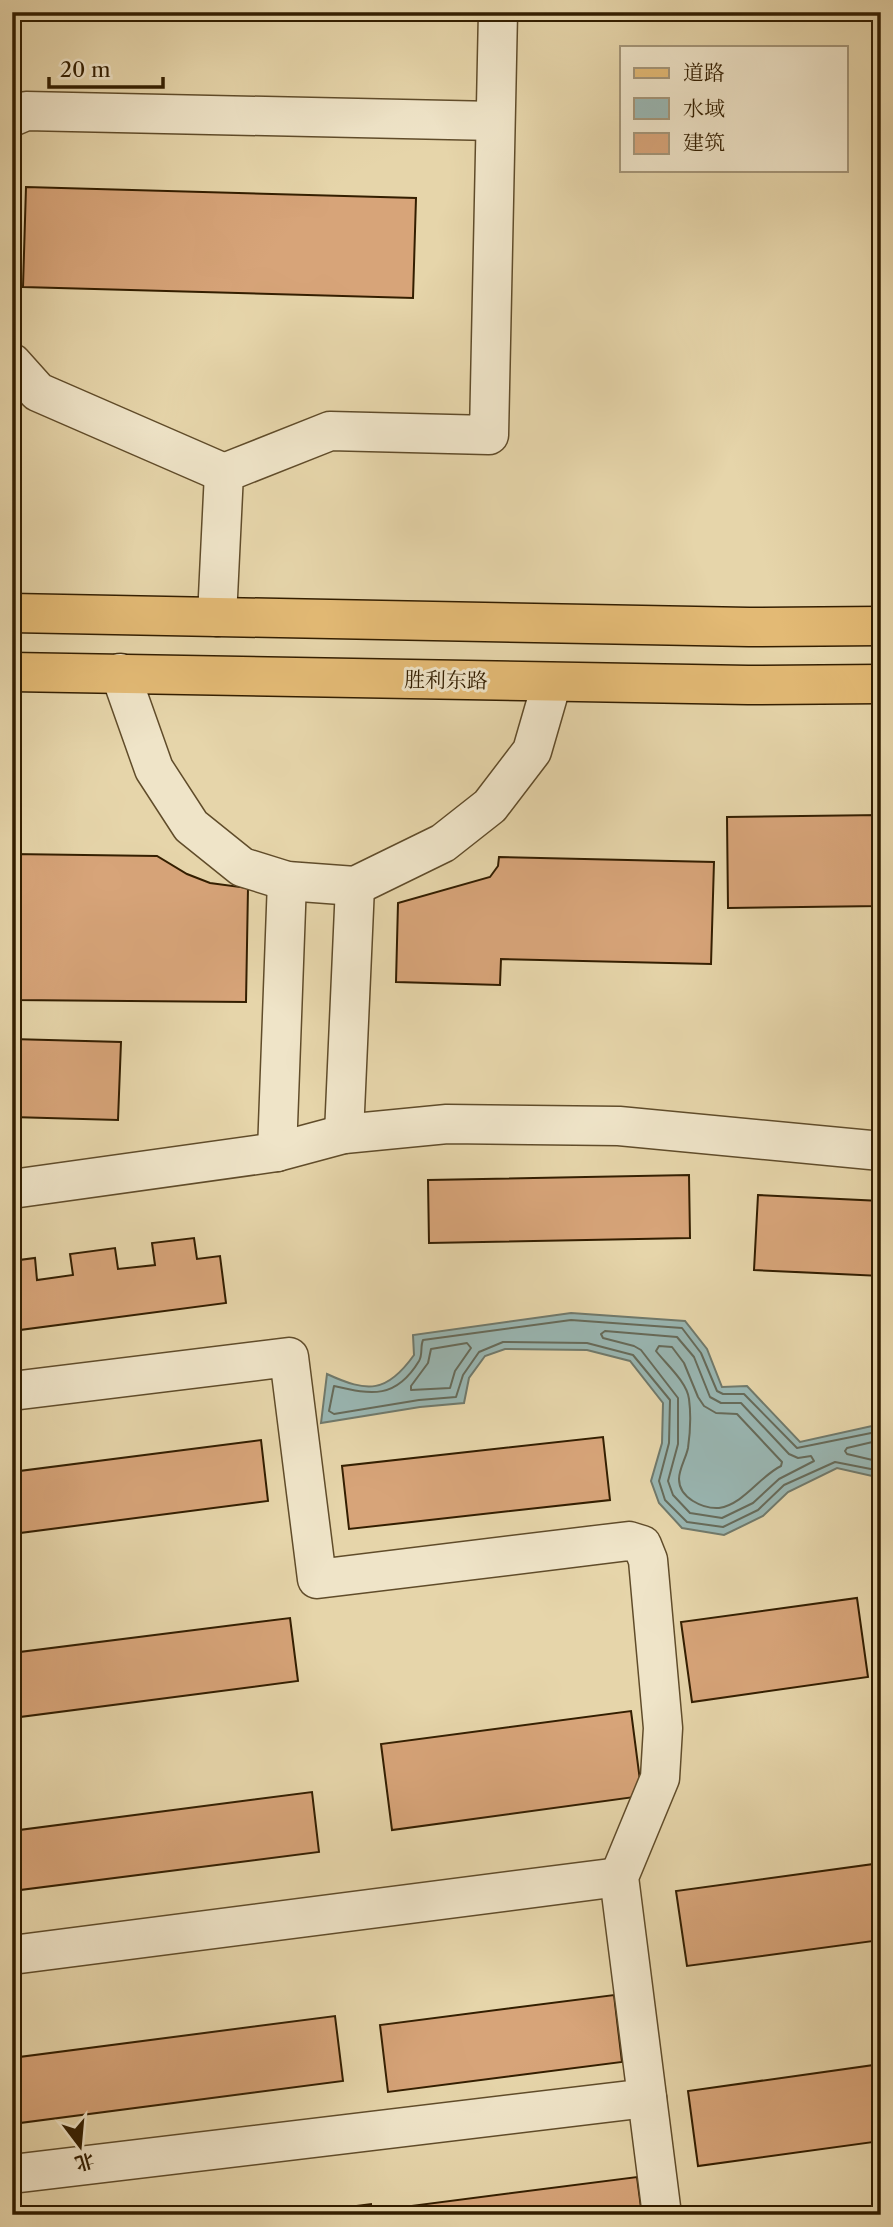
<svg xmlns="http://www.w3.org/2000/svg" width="893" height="2227" viewBox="0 0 893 2227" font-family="'Libre Caslon Text','Noto Serif SC',serif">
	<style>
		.water { fill: #99b6b2; stroke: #70796b; stroke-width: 2 }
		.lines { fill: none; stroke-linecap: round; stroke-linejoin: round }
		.shore { stroke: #666a59; stroke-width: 2 }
		.building { fill: #d7a479; stroke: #331e00; stroke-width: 2 }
		.minor-casing { stroke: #604c2a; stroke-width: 41 }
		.major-casing { stroke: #331e00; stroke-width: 41 }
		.minor { stroke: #efe4c8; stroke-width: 38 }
		.major { stroke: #e3ba75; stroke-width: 38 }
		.labels { text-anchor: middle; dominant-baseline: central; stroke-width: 6; stroke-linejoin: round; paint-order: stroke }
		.street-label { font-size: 21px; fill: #331e00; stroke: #efe4c8 }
	</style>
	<rect width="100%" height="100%" fill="#e6d5aa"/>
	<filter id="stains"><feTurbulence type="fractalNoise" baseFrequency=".00286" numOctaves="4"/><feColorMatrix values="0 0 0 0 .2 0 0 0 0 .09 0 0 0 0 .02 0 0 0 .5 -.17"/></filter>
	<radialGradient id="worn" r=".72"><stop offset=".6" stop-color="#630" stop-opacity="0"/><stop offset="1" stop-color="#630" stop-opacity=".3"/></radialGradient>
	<path class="water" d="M571 1313 685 1321 707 1349 722 1387 747 1386 800 1442 881 1424V1478L837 1468 788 1492 763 1516 724 1535 682 1528 659 1503 651 1481 662 1443 663 1403 630 1361 587 1350 505 1349 485 1356 469 1378 464 1403 420 1407 321 1423 327 1374C368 1393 387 1393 414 1355L413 1335Z"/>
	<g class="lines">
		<g class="shore">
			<path d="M605 1331 677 1337 694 1357 710 1397 721 1403H741L789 1454 798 1458 811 1456 814 1461 779 1479 753 1503 722 1518 690 1513 673 1495 668 1481 678 1444V1398L641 1350 634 1346 603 1338 601 1334Z"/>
			<path d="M467 1343 471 1348 455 1371 450 1388 411 1390V1386L428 1363 431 1349Z"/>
			<path d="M659 1346 672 1347 684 1363 698 1397 704 1406 716 1413 737 1414 782 1462 781 1466C760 1476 744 1504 719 1508 703 1509 679 1498 679 1479 679 1469 686 1458 688 1448 690 1434 691 1414 689 1399 687 1382 666 1364 656 1351Z"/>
			<path d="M881 1431 797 1448 744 1394H723L717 1391 701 1353 682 1328 571 1320 423 1340C420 1347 423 1354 419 1361 396 1399 372 1395 334 1386L329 1411 334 1414 419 1400 456 1397 463 1375 479 1352 503 1342 587 1343 633 1355 670 1400 669 1443 659 1481 665 1500 687 1522 723 1527 758 1510 784 1485 835 1462 881 1471"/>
			<path d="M881 1440 847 1448 845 1451 847 1454 881 1462"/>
		</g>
	</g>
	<g class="building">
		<path d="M26 187 416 198 413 298 23 287Z"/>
		<path d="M881 815V906L728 908 727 817Z"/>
		<path d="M12 854 157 856 187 874 210 883 248 888 246 1002 12 1000Z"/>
		<path d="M499 857 714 862 711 964 501 959 500 985 396 982 398 903 490 877 498 866Z"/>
		<path d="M12 1039 121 1042 118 1120 12 1117Z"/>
		<path d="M689 1175 690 1238 429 1243 428 1180Z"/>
		<path d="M758 1195 881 1201V1276L754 1270Z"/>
		<path d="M194 1238 197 1259 220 1256 226 1303 12 1331V1261L35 1258 37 1280 73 1275 70 1254 115 1248 118 1269 155 1265 152 1243Z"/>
		<path d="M603 1437 610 1500 349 1529 342 1466Z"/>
		<path d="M261 1440 268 1501 12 1534V1472Z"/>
		<path d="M857 1598 868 1677 692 1702 681 1622Z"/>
		<path d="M290 1618 298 1681 12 1718V1653Z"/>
		<path d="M631 1711 642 1796 392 1830 381 1744Z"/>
		<path d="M312 1792 319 1852 12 1891V1831Z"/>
		<path d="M881 1863V1940L687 1966 676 1891Z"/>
		<path d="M614 1995 622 2062 388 2092 380 2025Z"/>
		<path d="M335 2016 343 2081 12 2124V2058Z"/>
		<path d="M881 2064V2141L698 2166 688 2091Z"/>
		<path d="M637 2177 642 2215H404L403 2207Z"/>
		<path d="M371 2204 372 2215H286Z"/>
	</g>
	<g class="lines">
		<g class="minor-casing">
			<g id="minor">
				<path d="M12 117 26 111 495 121"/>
				<path d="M12 363 38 392 224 473"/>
				<path d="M217 617 224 473 330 431 489 435 498 12"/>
				<path d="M120 673 154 769 191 826 242 867 287 881 355 886 443 843 490 806 532 751 552 682"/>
				<path d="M344 1134 355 886"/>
				<path d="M277 1152 287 881"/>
				<path d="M12 1189 277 1152 344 1134 447 1124 619 1126 881 1151"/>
				<path d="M12 1391 289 1357 317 1579 629 1541 642 1545 648 1560 663 1728 660 1778 619 1877 662 2215"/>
				<path d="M12 1955 619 1877"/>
				<path d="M12 2174 647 2098"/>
			</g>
		</g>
		<g class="major-casing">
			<g id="major">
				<path d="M12 613 749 627 881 626"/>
				<path d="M12 672 748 685 881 684"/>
			</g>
		</g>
		<use href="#minor" class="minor"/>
		<use href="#major" class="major"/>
	</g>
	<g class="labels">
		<g class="street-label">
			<text transform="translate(446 680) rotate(1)">胜利东路</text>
		</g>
	</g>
	<rect width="893" height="2227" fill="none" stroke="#e6d5aa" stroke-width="42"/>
	<rect x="14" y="14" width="865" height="2199" fill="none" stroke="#331e00" stroke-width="3.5"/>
	<rect x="21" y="21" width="851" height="2185" fill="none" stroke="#331e00" stroke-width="2"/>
	<rect x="620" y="46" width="228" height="126" fill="#efe4c8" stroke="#a49578" stroke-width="2"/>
	<rect x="634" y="68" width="35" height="10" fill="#e3ba75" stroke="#a49578" stroke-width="2"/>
	<text x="683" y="80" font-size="21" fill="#331e00">道路</text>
	<rect x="634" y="98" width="35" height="21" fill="#99b6b2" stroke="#a49578" stroke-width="2"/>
	<text x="683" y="116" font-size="21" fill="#331e00">水域</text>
	<rect x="634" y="133" width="35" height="21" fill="#d7a479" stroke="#a49578" stroke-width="2"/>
	<text x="683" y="150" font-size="21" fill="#331e00">建筑</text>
	<g transform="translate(80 2146) rotate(164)" stroke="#efe4c8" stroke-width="5" paint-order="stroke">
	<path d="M0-5L12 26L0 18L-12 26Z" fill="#331e00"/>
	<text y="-10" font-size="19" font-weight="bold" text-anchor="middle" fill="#331e00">北</text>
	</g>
	<path d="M49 77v10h114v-10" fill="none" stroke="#331e00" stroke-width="3.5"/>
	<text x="60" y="77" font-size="21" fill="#331e00" stroke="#efe4c8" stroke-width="5" paint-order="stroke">20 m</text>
	<rect width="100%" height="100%" filter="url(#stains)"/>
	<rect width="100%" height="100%" fill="url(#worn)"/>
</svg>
